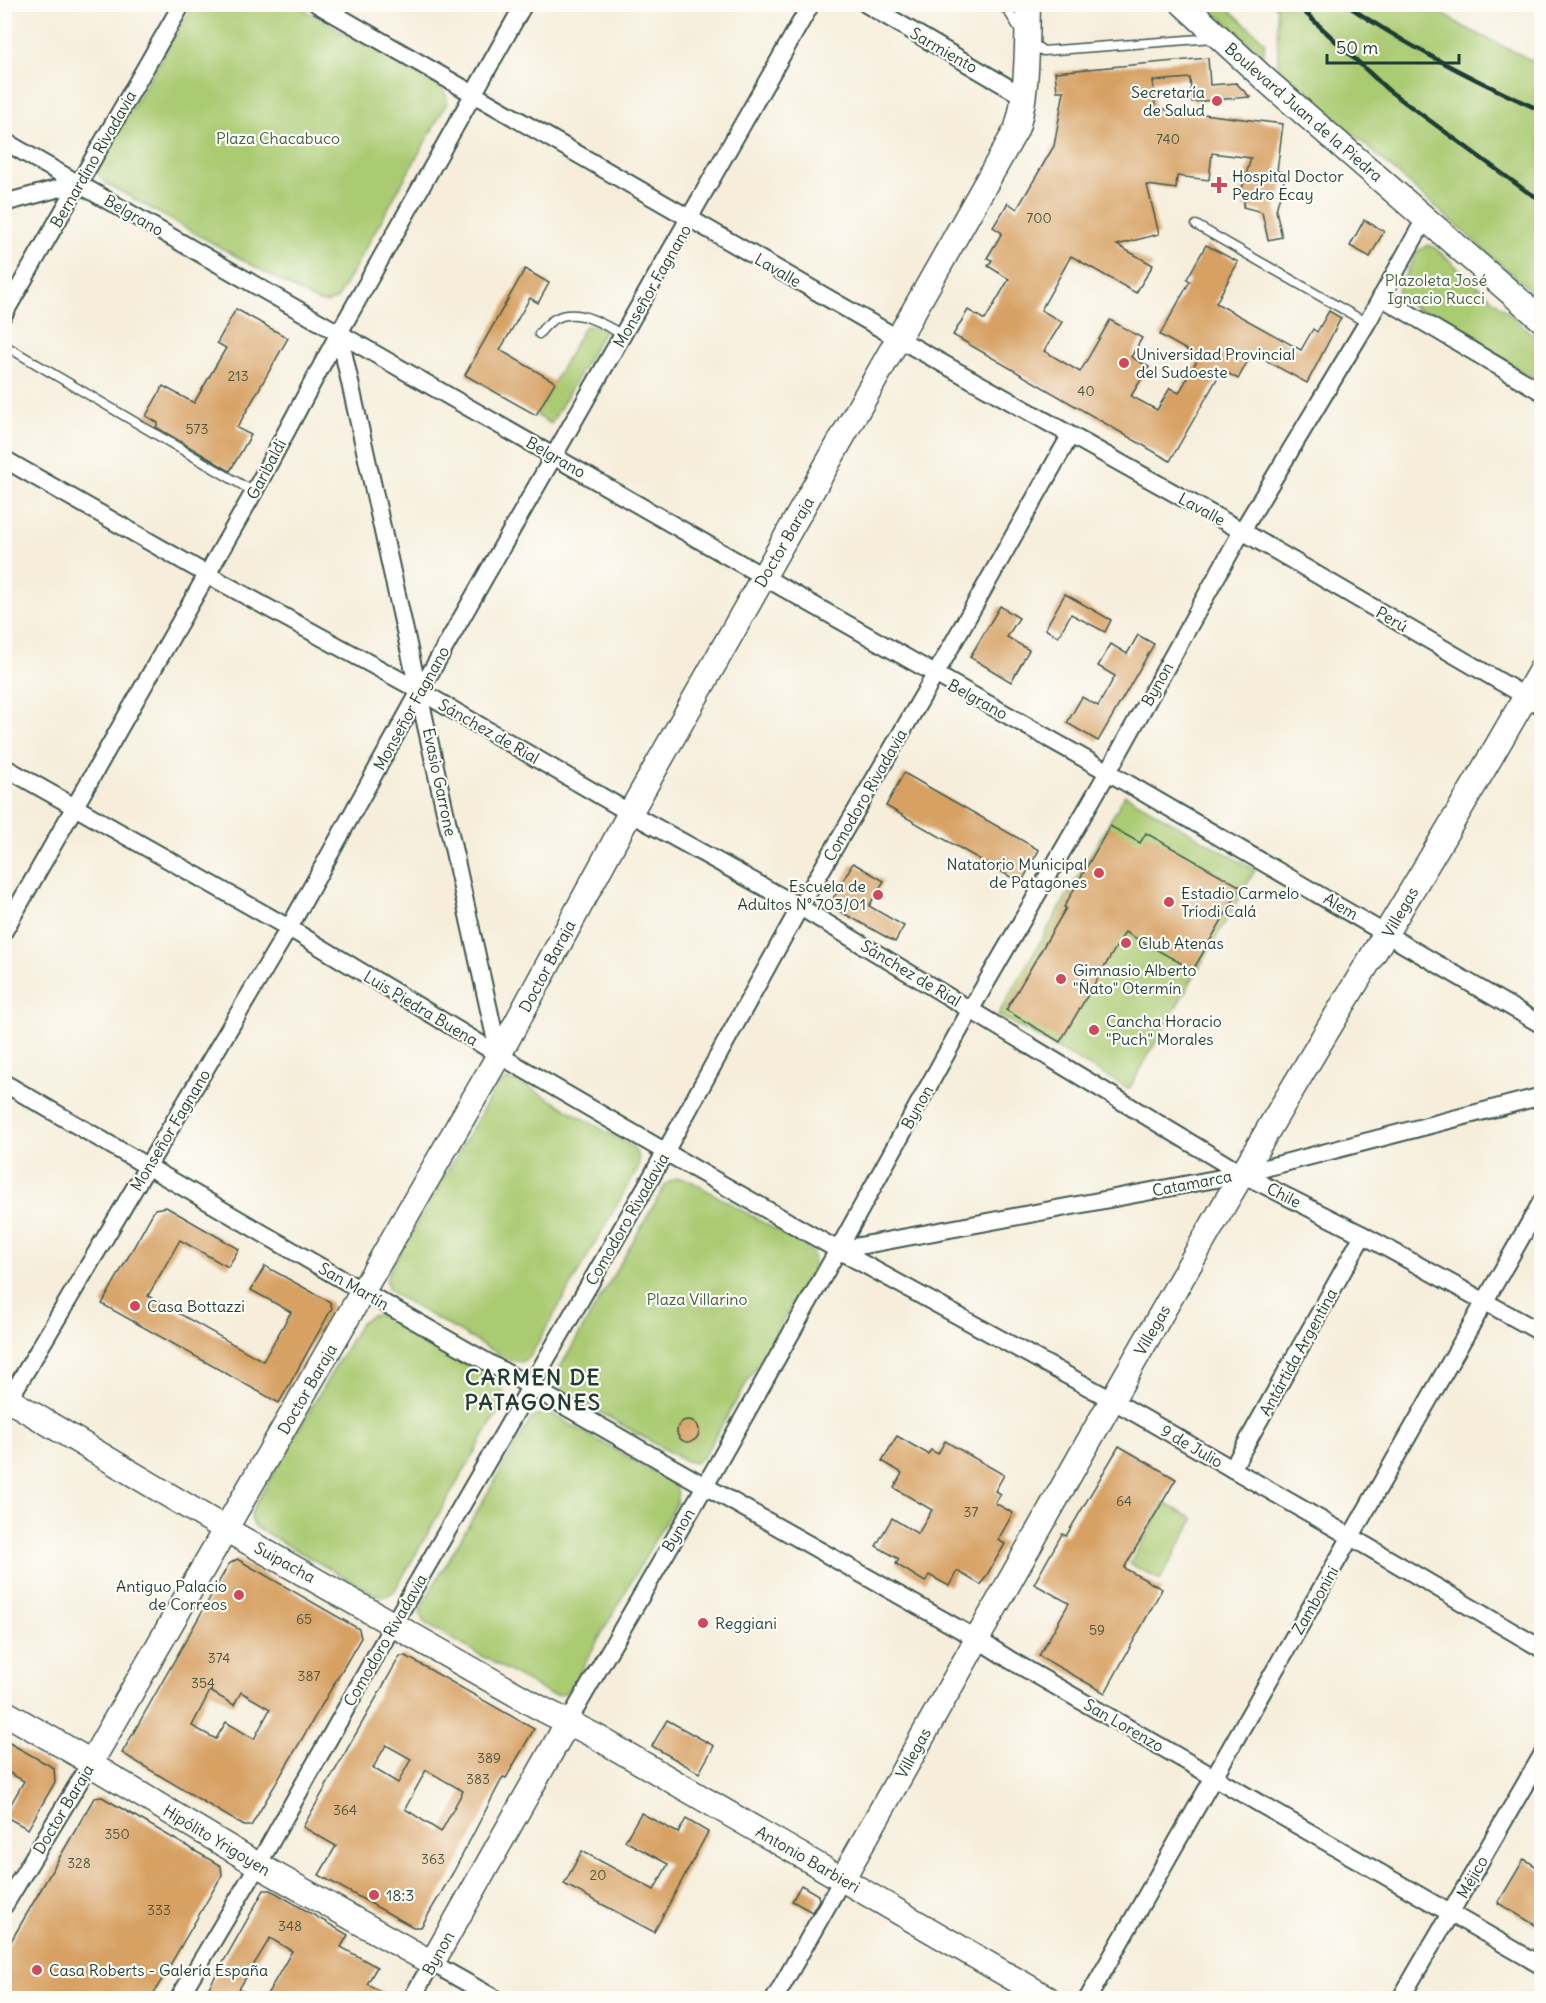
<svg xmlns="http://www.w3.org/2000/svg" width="1546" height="2003" viewBox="0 0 1546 2003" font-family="Delius,sans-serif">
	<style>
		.green { fill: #abcb73; stroke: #658454; stroke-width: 1.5 }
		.building { fill: #d7a163; fill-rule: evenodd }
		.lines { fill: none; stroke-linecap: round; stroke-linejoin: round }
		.lane-casing { stroke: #3f584d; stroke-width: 11 }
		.street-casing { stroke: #3f584d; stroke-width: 20 }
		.secondary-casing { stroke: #3f584d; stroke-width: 27 }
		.lane { stroke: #fff; stroke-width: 8 }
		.street { stroke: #fff; stroke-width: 16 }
		.secondary { stroke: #fff; stroke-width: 24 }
		.rail { stroke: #1f3d34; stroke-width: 4.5 }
		.poi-dot { fill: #d1495b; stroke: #fdfcf7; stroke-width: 2 }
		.labels { text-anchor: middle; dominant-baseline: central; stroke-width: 4.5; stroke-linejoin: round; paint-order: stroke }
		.number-label { font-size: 14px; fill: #4d5640 }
		.street-label { font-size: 16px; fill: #1f3d34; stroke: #fdfcf7 }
		.poi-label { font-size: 16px; fill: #1f3d34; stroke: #fdfcf7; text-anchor: start }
		.park-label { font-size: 16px; fill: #426044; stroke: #fdfcf7 }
		.district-label { font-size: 22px; font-weight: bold; letter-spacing: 1.5px; fill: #1f3d34; stroke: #fdfcf7 }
	</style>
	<rect width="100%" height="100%" fill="#fdfcf7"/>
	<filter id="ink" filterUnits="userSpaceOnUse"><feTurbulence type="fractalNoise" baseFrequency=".0167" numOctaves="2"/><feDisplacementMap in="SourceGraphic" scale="12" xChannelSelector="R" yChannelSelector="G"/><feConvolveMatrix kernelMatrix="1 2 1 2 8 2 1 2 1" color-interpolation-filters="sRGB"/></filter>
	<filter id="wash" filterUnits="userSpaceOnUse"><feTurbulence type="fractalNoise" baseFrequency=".008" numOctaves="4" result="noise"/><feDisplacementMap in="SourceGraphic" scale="24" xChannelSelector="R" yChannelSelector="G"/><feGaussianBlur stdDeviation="1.35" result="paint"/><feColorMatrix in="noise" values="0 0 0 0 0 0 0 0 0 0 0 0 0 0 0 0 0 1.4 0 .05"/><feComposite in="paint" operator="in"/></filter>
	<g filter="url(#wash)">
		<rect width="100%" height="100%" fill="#f6eedb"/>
		<g class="green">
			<path d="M193 5H296L439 86 446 94 447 103 337 299C327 304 321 304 311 298L105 183 98 174 100 162Z"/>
			<path d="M1207 5H1224L1265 42 1263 56Z"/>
			<path d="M1273 5H1429L1464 27 1541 65V300L1278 68 1277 8Z"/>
			<path d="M1428 245 1435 248 1541 342V384L1397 297 1398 290 1417 251Z"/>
			<path d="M591 325 598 326 605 329 551 424 536 415 584 327Z"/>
			<path d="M1125 795 1255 870 1129 1089 998 1015Z"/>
			<path d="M507 1080 520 1082 631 1146C639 1154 640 1158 638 1168L531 1355 522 1362 509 1360 397 1296C388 1290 385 1286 387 1275L496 1087Z"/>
			<path d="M677 1178 689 1180 806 1247C814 1254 815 1259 813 1269L704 1456 695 1463 683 1460 563 1391C556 1384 555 1380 558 1371L666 1184Z"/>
			<path d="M378 1315 384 1317 496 1381C504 1388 505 1393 503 1403L395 1590C389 1597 383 1597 374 1594L259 1529C251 1525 250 1519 252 1510L361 1322 371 1316Z"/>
			<path d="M542 1413 554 1415 670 1481C678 1488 679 1492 676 1503L570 1689C563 1696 557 1696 549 1694L429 1626 423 1621 420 1613 422 1605 531 1419Z"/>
			<path d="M1164 1503 1194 1519 1160 1580 1130 1564Z"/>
		</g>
		<g id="blocks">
			<g class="building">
				<path d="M1208 58 1210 85 1236 83 1250 97 1192 102 1190 78 1153 81 1155 108 1283 124 1277 171 1286 173 1276 210 1282 237 1268 240 1262 212 1243 207 1246 195 1241 192 1251 158 1212 153 1209 180 1177 176 1176 189 1147 185 1159 234 1117 245 1153 265 1136 293 1071 256 1041 310 1062 322 1044 351 1080 372 1110 320 1142 338 1131 357 1149 367 1131 396 1157 410 1170 388 1179 393 1199 357 1160 335 1190 281 1187 279 1206 245 1238 262 1216 303 1301 350 1313 329 1317 332 1329 311 1341 318 1307 383 1252 353 1238 379 1222 370 1170 461 953 335 968 310 985 320 1009 279 988 266 992 260 987 258 1002 233 993 227 1008 203 1017 209 1054 146 1064 91H1057L1055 72Z"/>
				<path d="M1364 220 1384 231 1370 257 1350 246Z"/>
				<path d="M525 269 549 283 538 303 530 298 500 350 555 382 536 415 465 375Z"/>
				<path d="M236 309 288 338 237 428 251 435 230 471 156 427 158 423 146 416 163 386 194 403 226 348 217 343Z"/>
				<path d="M1065 594 1111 620 1105 632 1071 614 1058 637 1045 629Z"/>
				<path d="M1000 606 1019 618 1007 637 1029 650 1011 682 970 657Z"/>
				<path d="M1138 635 1154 644 1098 741 1067 723 1082 697 1098 706 1115 676 1098 666 1111 644 1127 654Z"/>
				<path d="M904 773 1039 850 1021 883 886 806Z"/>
				<path d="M1110 826 1140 843 1146 833 1241 887 1193 970 1125 932 1060 1042 1006 1010 1066 908 1064 907Z"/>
				<path d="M853 863 884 881 869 906 904 926 895 942 836 909 833 899Z"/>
				<path d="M166 1207 239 1249 228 1267 180 1240 148 1296 263 1361 291 1312 251 1290 265 1266 330 1302 332 1308 279 1403 102 1304 155 1209Z"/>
				<circle cx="688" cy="1431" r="11"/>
				<path d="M897 1436 928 1454 931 1450 938 1454 945 1441 1004 1475 995 1491 1001 1494 995 1503 1013 1513 998 1540 1005 1544 981 1585 957 1571 949 1586 929 1575 925 1582 896 1564 899 1559 876 1546 892 1518 918 1534 932 1510 894 1488 902 1473 882 1461Z"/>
				<path d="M1119 1446 1176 1479 1124 1568 1162 1589 1105 1693 1039 1656 1069 1603 1034 1584 1062 1534 1066 1536Z"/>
				<path d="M237 1559 359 1629 361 1638 251 1826H244L122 1753 229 1564ZM210 1691 234 1705 241 1692 270 1709 254 1739 226 1722 216 1739 192 1726Z"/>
				<path d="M400 1656H406L534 1729 506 1778 503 1777 454 1871 421 1927H413L319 1875 336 1846 303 1827ZM386 1745 411 1759 398 1783 373 1768ZM426 1770 463 1791 441 1832 405 1809Z"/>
				<path d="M667 1720 714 1746 699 1773 652 1746Z"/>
				<path d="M4 1740 54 1768 55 1782 28 1829 4 1816 24 1781 4 1770Z"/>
				<path d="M102 1797 221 1866 222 1875 151 1998H4V1953L94 1798Z"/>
				<path d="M641 1813 678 1833 686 1819 708 1832 654 1932 564 1884 582 1851 654 1890 668 1864 625 1841Z"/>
				<path d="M1524 1859 1542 1870V1929L1498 1903Z"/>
				<path d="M801 1885 818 1895 819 1900 812 1912 792 1901Z"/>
				<path d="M264 1890H271L348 1935 341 1947 377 1967 367 1984 393 1998H265L292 1951 270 1938 239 1989 255 1998H203Z"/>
			</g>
		</g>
	</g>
	<g filter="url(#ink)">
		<use href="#blocks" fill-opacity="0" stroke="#3f584d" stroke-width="1.5"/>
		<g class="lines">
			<g class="lane-casing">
				<g id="lane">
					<path d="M1000 4 1008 11 1020 30"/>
					<path d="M1031 42 1043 51 1213 38"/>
					<path d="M1196 225 1367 323"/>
					<path d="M539 334C563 299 594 319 623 335"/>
					<path d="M4 345 254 492"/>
				</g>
			</g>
			<g class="street-casing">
				<g id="street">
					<path d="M317 4 899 339 1242 531 1542 706"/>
					<path d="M866 4 1023 96"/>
					<path d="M4 141 764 577 1108 772 1542 1025"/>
					<path d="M4 203 79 183"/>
					<path d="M1381 297 1542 392"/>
					<path d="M4 314 182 4"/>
					<path d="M339 333 499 1055"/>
					<path d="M4 459 208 575 420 691 630 813 800 907 1242 1174 1363 1235 1542 1333"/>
					<path d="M4 767 289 928 499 1055 695 1169 838 1250 1112 1400 1351 1537 1542 1649"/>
					<path d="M4 931 254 492 339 333 524 4"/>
					<path d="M4 1083 331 1273 705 1486 977 1639 1012 1661 1542 1966"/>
					<path d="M838 1250 1242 1174 1542 1096"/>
					<path d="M4 1408 289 928 420 691 811 4"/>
					<path d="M1232 1469 1363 1235"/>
					<path d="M568 1722 705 1486 838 1250 971 1009 1108 772 1242 531 1367 323 1426 217"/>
					<path d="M4 1906 90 1764"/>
					<path d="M179 1998 258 1865 394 1623 652 1176 800 907 935 675 1070 436"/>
					<path d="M412 1998 432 1963 494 1998"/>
					<path d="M775 1998 843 1878"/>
					<path d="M1088 1998 1542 1201"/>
					<path d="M1401 1998 1542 1755"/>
				</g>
			</g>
			<g class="secondary-casing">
				<g id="secondary">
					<path d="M1183 4 1267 81 1542 320"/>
					<path d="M4 1397 227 1530 540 1708 595 1736 1047 1998"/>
					<path d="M4 1712 79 1755 90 1764 258 1865 432 1963 568 1722"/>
					<path d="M90 1764 499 1055 630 813 1016 130C1028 97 1027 41 1028 4"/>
					<path d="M843 1878C975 1644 1105 1408 1241 1176 1340 1006 1445 840 1542 668"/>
				</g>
			</g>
			<use href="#lane" class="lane"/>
			<use href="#street" class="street"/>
			<use href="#secondary" class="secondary"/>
			<g class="rail">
				<path d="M1296 4 1388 90 1526 191 1542 200"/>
				<path d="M1345 4C1407 46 1473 80 1542 111"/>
			</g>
		</g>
	</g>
	<g class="poi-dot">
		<circle cx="1217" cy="101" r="6"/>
		<path d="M1216 176h6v6h6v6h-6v6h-6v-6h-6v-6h6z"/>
		<circle cx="1124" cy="363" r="6"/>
		<circle cx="1099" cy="873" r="6"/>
		<circle cx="878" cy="895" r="6"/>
		<circle cx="1169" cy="902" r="6"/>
		<circle cx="1126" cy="943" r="6"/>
		<circle cx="1061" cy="979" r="6"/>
		<circle cx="1094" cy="1030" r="6"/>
		<circle cx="135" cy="1306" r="6"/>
		<circle cx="239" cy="1595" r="6"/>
		<circle cx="703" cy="1623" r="6"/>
		<circle cx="374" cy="1895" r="6"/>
		<circle cx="37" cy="1970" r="6"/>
	</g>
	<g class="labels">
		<g class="number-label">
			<text x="1168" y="139">740</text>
			<text x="1039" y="218">700</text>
			<text x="238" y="376">213</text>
			<text x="1086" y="391">40</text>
			<text x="197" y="429">573</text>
			<text x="1124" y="1501">64</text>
			<text x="971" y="1512">37</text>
			<text x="304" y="1619">65</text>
			<text x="1097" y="1630">59</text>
			<text x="219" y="1658">374</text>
			<text x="309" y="1676">387</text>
			<text x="203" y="1683">354</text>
			<text x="489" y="1758">389</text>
			<text x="478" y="1779">383</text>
			<text x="345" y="1810">364</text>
			<text x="117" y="1834">350</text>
			<text x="433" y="1859">363</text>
			<text x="79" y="1863">328</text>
			<text x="598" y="1875">20</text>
			<text x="159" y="1910">333</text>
			<text x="290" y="1926">348</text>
		</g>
		<g class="street-label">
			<text transform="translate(944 50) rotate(30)">Sarmiento</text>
			<text transform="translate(1304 112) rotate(41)">Boulevard Juan de la Piedra</text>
			<text transform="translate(93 159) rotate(-60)">Bernardino Rivadavia</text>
			<text transform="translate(134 215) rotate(30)">Belgrano</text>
			<text transform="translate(778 270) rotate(30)">Lavalle</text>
			<text transform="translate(652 286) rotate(-60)">Monseñor Fagnano</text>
			<text transform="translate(556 457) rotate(30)">Belgrano</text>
			<text transform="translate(266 469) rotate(-62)">Garibaldi</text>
			<text transform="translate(1202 509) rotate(29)">Lavalle</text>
			<text transform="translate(784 542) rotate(-60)">Doctor Baraja</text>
			<text transform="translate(1392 619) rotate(30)">Perú</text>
			<text transform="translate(1157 684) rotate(-61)">Bynon</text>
			<text transform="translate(978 699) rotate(29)">Belgrano</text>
			<text transform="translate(411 708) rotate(-61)">Monseñor Fagnano</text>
			<text transform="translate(489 731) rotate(30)">Sánchez de Rial</text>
			<text transform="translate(440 782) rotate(78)">Evasio Garrone</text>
			<text transform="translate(865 795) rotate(-60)">Comodoro Rivadavia</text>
			<text transform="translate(1341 906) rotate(30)">Alem</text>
			<text transform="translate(1400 912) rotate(-60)">Villegas</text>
			<text transform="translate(547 966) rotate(-62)">Doctor Baraja</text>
			<text transform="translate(911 973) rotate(31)">Sánchez de Rial</text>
			<text transform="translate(421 1008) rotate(31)">Luis Piedra Buena</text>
			<text transform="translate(917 1107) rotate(-61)">Bynon</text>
			<text transform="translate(170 1130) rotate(-59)">Monseñor Fagnano</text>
			<text transform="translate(1192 1183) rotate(-11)">Catamarca</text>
			<text transform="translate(1284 1195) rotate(27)">Chile</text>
			<text transform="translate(627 1219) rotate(-60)">Comodoro Rivadavia</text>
			<text transform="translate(354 1286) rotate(30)">San Martín</text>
			<text transform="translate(1152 1330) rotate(-60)">Villegas</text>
			<text transform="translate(1298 1352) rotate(-61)">Antártida Argentina</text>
			<text transform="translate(307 1389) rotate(-60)">Doctor Baraja</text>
			<text transform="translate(1192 1446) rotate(30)">9 de Julio</text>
			<text transform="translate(678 1530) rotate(-59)">Bynon</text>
			<text transform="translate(285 1562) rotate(29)">Suipacha</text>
			<text transform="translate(1315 1600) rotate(-60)">Zambonini</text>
			<text transform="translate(385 1640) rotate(-60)">Comodoro Rivadavia</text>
			<text transform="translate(1124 1725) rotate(30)">San Lorenzo</text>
			<text transform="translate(913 1753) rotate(-61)">Villegas</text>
			<text transform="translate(63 1809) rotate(-59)">Doctor Baraja</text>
			<text transform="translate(217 1840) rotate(31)">Hipólito Yrigoyen</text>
			<text transform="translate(808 1859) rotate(30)">Antonio Barbieri</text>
			<text transform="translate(1472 1877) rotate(-60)">Méjico</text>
			<text transform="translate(438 1953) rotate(-61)">Bynon</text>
		</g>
		<g class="poi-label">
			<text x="1205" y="92" text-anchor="end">Secretaría<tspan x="1205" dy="18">de Salud</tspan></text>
			<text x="1232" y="176">Hospital Doctor<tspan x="1232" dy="18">Pedro Ecay</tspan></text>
			<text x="1136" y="354">Universidad Provincial<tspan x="1136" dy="18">del Sudoeste</tspan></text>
			<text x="1087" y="864" text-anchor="end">Natatorio Municipal<tspan x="1087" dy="18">de Patagones</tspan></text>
			<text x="866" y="886" text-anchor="end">Escuela de<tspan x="866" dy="18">Adultos N° 703/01</tspan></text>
			<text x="1181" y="893">Estadio Carmelo<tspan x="1181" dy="18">Tríodi Calá</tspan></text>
			<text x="1138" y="943">Club Atenas</text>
			<text x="1073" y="970">Gimnasio Alberto<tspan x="1073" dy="18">"Ñato" Otermín</tspan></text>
			<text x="1106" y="1021">Cancha Horacio<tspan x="1106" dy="18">"Puch" Morales</tspan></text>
			<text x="147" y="1306">Casa Bottazzi</text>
			<text x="227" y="1586" text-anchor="end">Antiguo Palacio<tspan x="227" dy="18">de Correos</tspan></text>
			<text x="715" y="1623">Reggiani</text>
			<text x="386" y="1895">18:3</text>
			<text x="49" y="1970">Casa Roberts - Galería España</text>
		</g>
		<g class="park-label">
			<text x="278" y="138">Plaza Chacabuco</text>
			<text x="1436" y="280">Plazoleta José<tspan x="1436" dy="18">Ignacio Rucci</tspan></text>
			<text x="697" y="1299">Plaza Villarino</text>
		</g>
		<g class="district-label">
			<text x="533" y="1377">CARMEN DE<tspan x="533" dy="25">PATAGONES</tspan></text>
		</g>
	</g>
	<rect width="1546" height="2003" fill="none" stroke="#fdfcf7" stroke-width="24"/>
	<path d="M1327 54v9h132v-9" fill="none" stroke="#1f3d34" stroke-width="3"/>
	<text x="1336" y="54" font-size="18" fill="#1f3d34" stroke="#fdfcf7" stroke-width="4.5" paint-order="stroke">50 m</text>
</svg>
